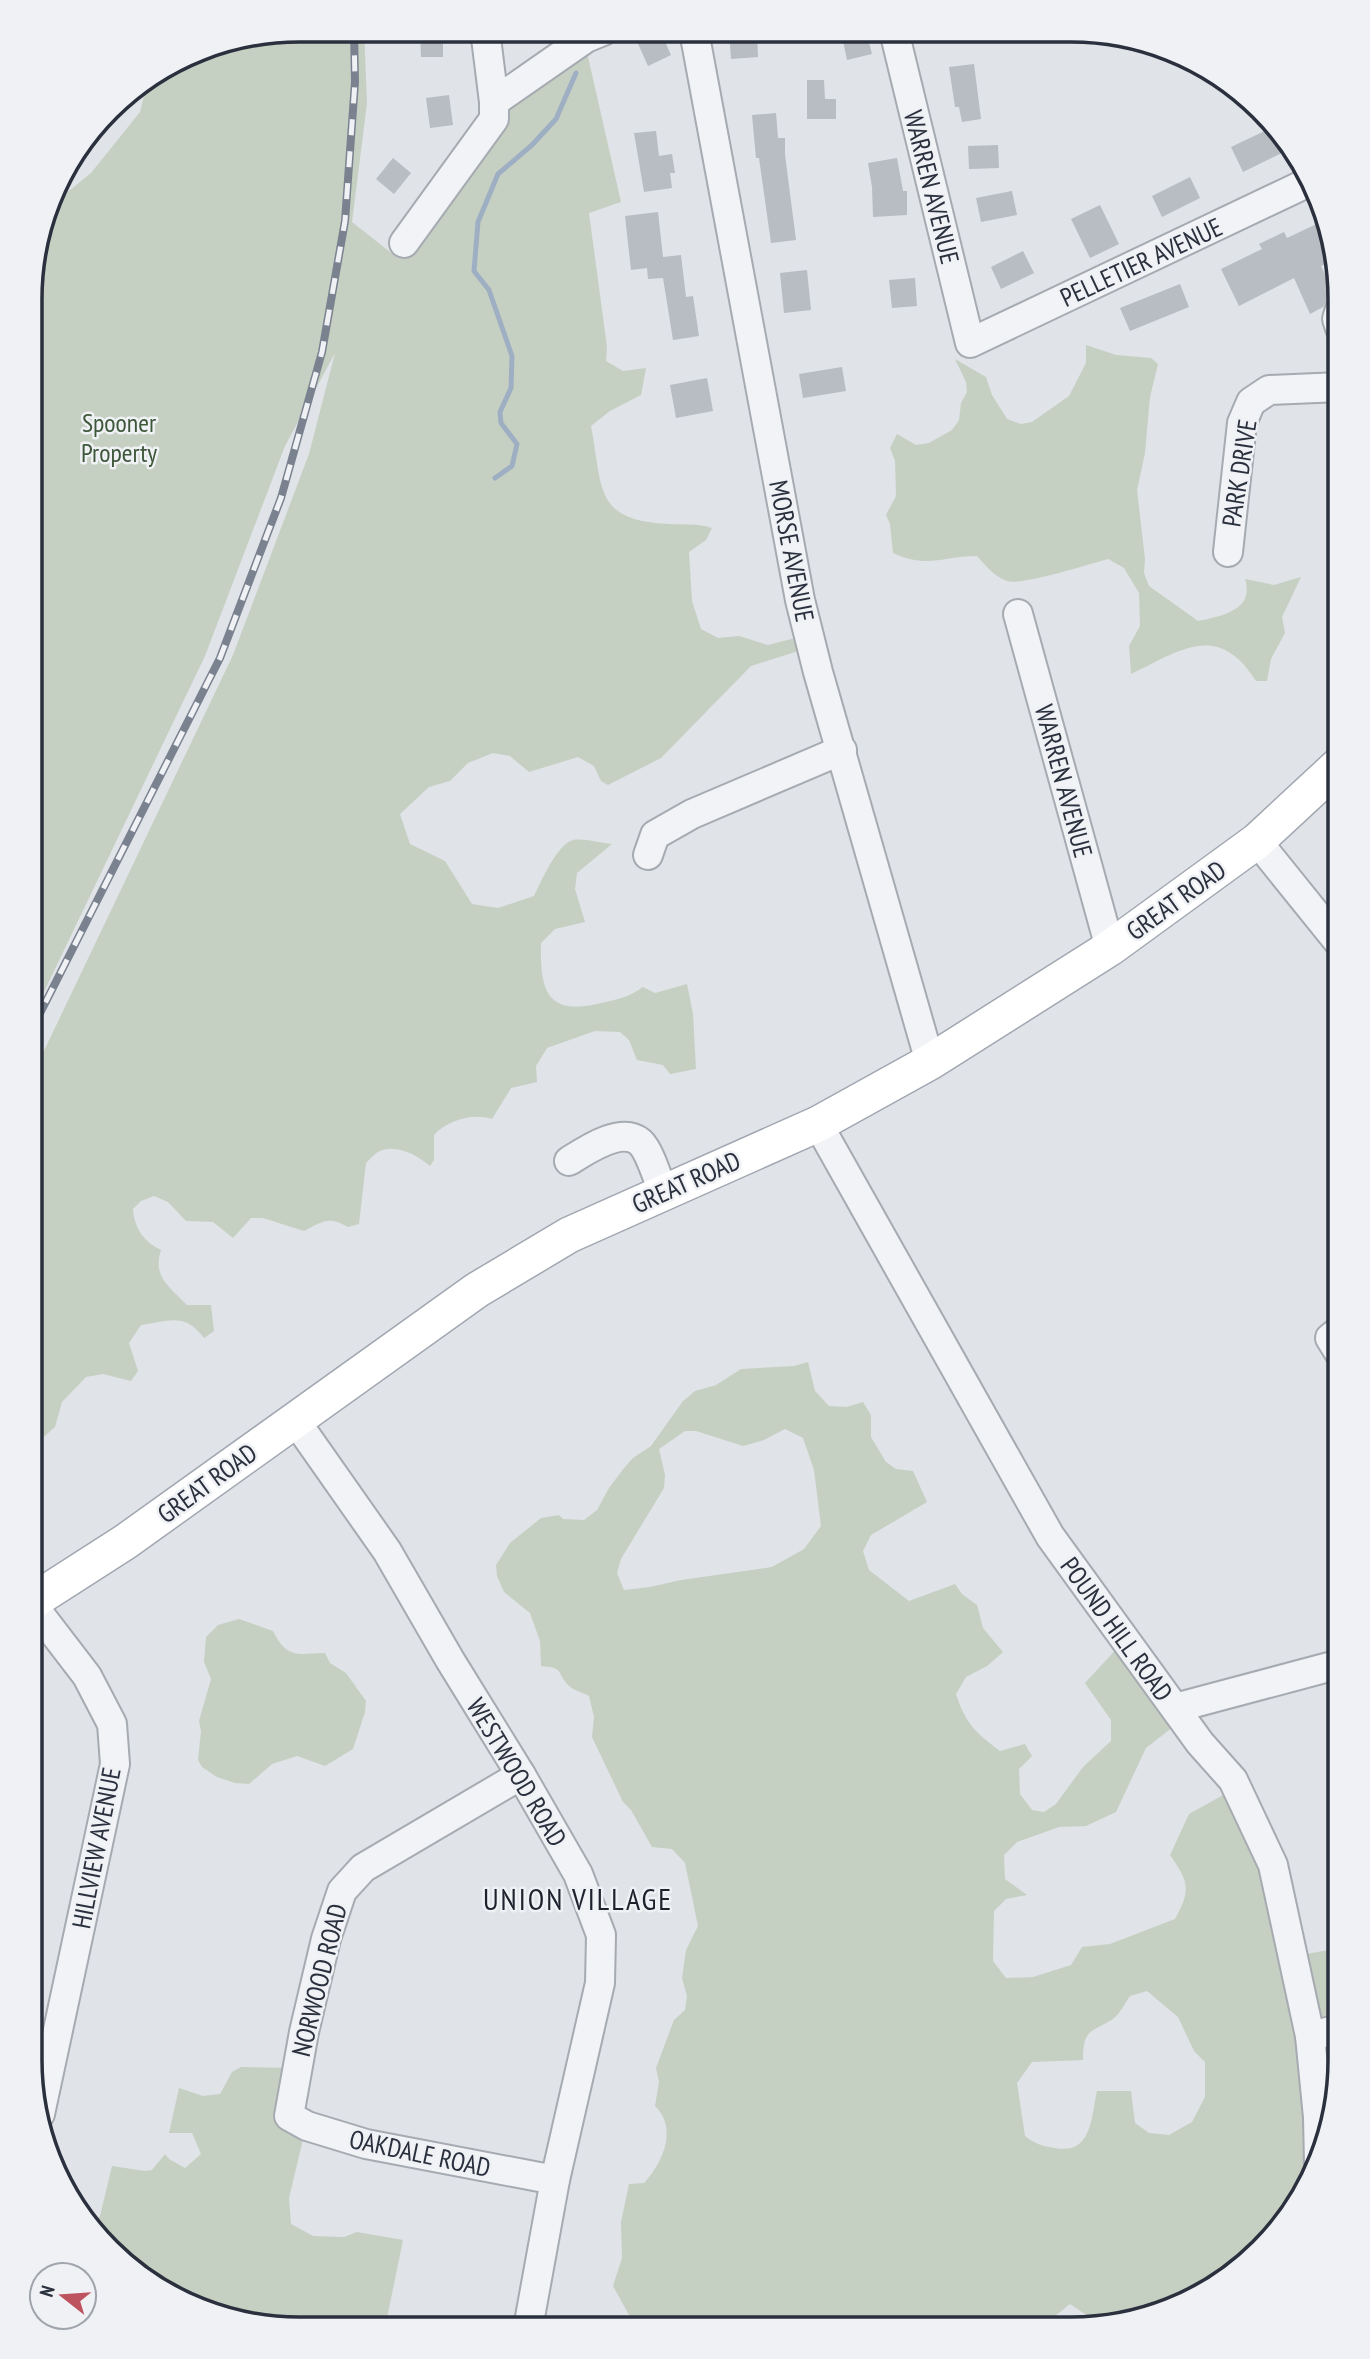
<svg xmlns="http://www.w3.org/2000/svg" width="1370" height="2359" viewBox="0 0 1370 2359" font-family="'PT Sans Narrow',sans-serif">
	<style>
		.green { fill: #c5d0c2; fill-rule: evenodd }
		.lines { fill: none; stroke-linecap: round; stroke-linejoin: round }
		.stream { stroke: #9fafc3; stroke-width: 5 }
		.building { fill: #b8bcc3 }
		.minor-casing { stroke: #a6aab1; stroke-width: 32 }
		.major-casing { stroke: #a1a7b1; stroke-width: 38 }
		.minor { stroke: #f2f3f6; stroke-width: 28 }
		.major { stroke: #fff; stroke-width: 35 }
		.rail-casing { stroke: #7b828f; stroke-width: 8 }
		.rail { stroke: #eff1f5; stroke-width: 5; stroke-dasharray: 16; stroke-linecap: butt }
		.labels { text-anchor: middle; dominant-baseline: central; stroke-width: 5; stroke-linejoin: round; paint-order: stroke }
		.street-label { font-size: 26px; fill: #2a303d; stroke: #eff1f5 }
		.park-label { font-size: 26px; fill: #3e5739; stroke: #eff1f5 }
		.quarter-label { font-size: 30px; letter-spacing: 2px; fill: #1d222d; stroke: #eff1f5 }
		.rim { fill: none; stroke: #2a303d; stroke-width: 3.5 }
	</style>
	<rect width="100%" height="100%" fill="#e0e3e7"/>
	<g class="green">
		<path d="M299 30H364L367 103 352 222 399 259 510 105 586 48 621 202 589 213 607 347 606 361 623 371 646 368 641 395 610 411 591 426C603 488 593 521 670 524 685 525 698 523 712 528L706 540 689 552 692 601 701 629 718 638 739 636 768 645 811 634 814 646 751 666 661 758 608 785 601 781 594 766 578 757 529 772 510 756 493 753 468 763 450 781 429 787 400 814 410 844 445 861 472 904 498 908 534 896C541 882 557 844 573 840 584 838 601 843 612 844L577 873 575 889 585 922 555 929 541 943C540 987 545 1016 597 1004 614 1000 628 998 643 987L655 993 687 984 693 1014 696 1069 670 1074 663 1065 637 1060 629 1040 620 1032 595 1031 547 1048 536 1066 537 1082 511 1088 492 1119C473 1113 448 1120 434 1135V1160L430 1166C417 1155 397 1144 380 1151 375 1153 369 1160 366 1163L359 1224 348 1227C328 1216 324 1221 304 1231L263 1218H251L233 1238 213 1222 186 1221 168 1202 154 1196 141 1201 133 1209C134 1228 144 1242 161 1250 152 1277 170 1287 187 1305H211L214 1331 204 1338C185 1312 169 1321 141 1325L129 1343 138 1371 131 1381 103 1374 86 1377 62 1402 55 1427 31 1448V1078L233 655 309 454 335 353 285 446 205 656 31 1019 32 264 49 207 91 173 140 112 148 80 196 50Z"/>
		<path d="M1086 345 1116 355 1151 358 1158 364 1150 397 1145 453 1137 490 1145 559 1144 573 1149 586 1198 621C1220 616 1255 611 1245 579L1274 585 1301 577 1282 617 1285 633 1271 659 1267 681H1256C1218 621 1181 650 1131 674L1129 646 1140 626 1139 593 1124 568 1108 559C1089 564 1021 586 1007 581 994 576 986 566 977 556 943 556 927 569 893 553L890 524 886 515 896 496 895 461 890 448 897 434 916 445 929 443 952 430 959 420 961 403 967 392 966 382 955 359 986 377 992 395 1007 419 1021 424 1032 422 1069 396 1086 363Z"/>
		<path d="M808 1362 815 1391 829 1406 847 1407 863 1402 871 1415V1437L886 1462 896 1469 913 1471 927 1502 871 1535 863 1551 869 1570 909 1601 955 1584 962 1594 977 1605 983 1628 1003 1652 987 1666 966 1677 956 1694C965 1723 976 1733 1000 1751L1025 1744 1032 1756 1019 1769 1020 1794 1032 1810 1044 1812 1056 1804 1083 1767 1111 1741V1720L1085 1683 1121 1644 1182 1720 1146 1748 1116 1812 1086 1826 1059 1827 1017 1842 1004 1855 1005 1879 1027 1895 1006 1899 994 1911 993 1961 1006 1978 1033 1977 1071 1965 1082 1947 1110 1944 1175 1919C1191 1890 1189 1882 1170 1855L1189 1814 1234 1789 1295 1956 1340 1948V2027L1311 2034 1320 2163 1285 2224 1235 2273 1174 2309 1094 2325 1091 2318 1070 2304 1039 2329 628 2328 629 2315 613 2286 622 2258 621 2222 629 2184 644 2183C663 2163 678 2128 655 2106L659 2082 656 2068 674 2020 685 2010 687 1996 682 1978 686 1950 698 1926 685 1863 672 1849 652 1847 631 1810 623 1802 592 1737 594 1717 589 1696C583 1693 573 1690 568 1685 556 1671 564 1668 541 1666L540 1641 530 1613 504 1592 497 1576 496 1565 510 1543 541 1518 559 1515 563 1519 584 1520 597 1510 609 1488 624 1468 633 1458 651 1446 683 1401 695 1391 716 1385 741 1369 794 1366ZM785 1429 803 1438 814 1470 821 1526 804 1549 772 1567 681 1580 650 1587 624 1590 617 1573 621 1559 664 1488 665 1475 659 1449 685 1431H696L743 1446 764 1440ZM1147 1991 1178 2017 1194 2051 1205 2062V2097L1192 2122 1169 2135 1149 2133 1135 2123 1131 2091H1097C1091 2118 1092 2155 1055 2148 1042 2146 1035 2144 1025 2136L1017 2083 1032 2062 1083 2060C1083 2028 1091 2033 1113 2019 1120 2014 1125 2003 1130 1996Z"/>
		<path d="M239 1619 273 1631C287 1659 297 1654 325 1653L330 1663 346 1673 366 1701 365 1712 353 1749 325 1766 297 1756 272 1764 249 1784 235 1783 217 1777 202 1767 198 1760 201 1731 199 1721 211 1679 204 1662 206 1637 218 1625Z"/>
		<path d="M241 2067 291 2068 305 2131 289 2198 291 2224 313 2236 344 2237 357 2232 403 2240 387 2318 389 2327H264L196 2309 135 2273 90 2228 100 2216 112 2166 145 2171 152 2170 165 2154 169 2159 185 2168 201 2154 192 2133H169L179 2088 203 2096 220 2094 232 2072Z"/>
	</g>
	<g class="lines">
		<path class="stream" d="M495 478 512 466 517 444 501 423 500 412 511 388 512 356 489 290 474 271 478 222 498 174 532 145 556 119 576 73"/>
	</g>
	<g class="building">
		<path d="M420 30H443V57H421Z"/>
		<path d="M649 31H660L671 55 648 66 635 37Z"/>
		<path d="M729 31H757L758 57 731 59Z"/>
		<path d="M841 31H866L872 54 847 60Z"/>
		<path d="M974 64 981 119 962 122 959 107H955L949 67Z"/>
		<path d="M807 80H824L825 99H836V119H807Z"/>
		<path d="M449 95 453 125 430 128 426 98Z"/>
		<path d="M776 113 778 138H785V155L796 240 771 243 759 158H756L752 115Z"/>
		<path d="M1275 126 1285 135 1292 148 1243 172 1231 147Z"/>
		<path d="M656 131 659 156 672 154 675 173H670L672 188 644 192 634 133Z"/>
		<path d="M998 145 999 168 969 169 968 146Z"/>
		<path d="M393 158 411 173 394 194 376 179Z"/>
		<path d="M897 158 903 191H907V215L873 217 872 187 868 163Z"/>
		<path d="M1190 177 1200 198 1162 217 1152 196Z"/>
		<path d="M1012 191 1017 215 981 222 976 198Z"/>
		<path d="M1100 205 1119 244 1090 258 1071 219Z"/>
		<path d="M658 212 663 257 681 255 686 297 693 296 699 336 673 340 663 278 648 279 647 268 631 270 625 216Z"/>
		<path d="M1325 220 1333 261 1321 266 1334 294 1328 297 1323 307 1310 314 1294 278 1239 306 1221 269 1262 249 1259 244 1284 232 1287 238Z"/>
		<path d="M1023 251 1034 273 1001 289 991 267Z"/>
		<path d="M807 270 811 310 784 313 780 273Z"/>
		<path d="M915 278 917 306 892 308 889 280Z"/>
		<path d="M1180 284 1189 307 1130 331 1120 308Z"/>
		<path d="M842 367 846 391 803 398 799 374Z"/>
		<path d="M707 378 713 411 676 418 670 385Z"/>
	</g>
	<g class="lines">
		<g class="minor-casing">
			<g id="minor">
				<path d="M485 30 494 102"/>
				<path d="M694 31 800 600 818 672 930 1062"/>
				<path d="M894 31 970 343 1311 181"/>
				<path d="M404 243 494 119V102L586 38 603 31"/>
				<path d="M1340 328 1337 319 1340 309"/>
				<path d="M1228 552 1242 423 1251 402 1269 390 1340 387"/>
				<path d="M1018 614 1110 948"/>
				<path d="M1257 841 1340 944"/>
				<path d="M648 855 655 835 692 814 842 750"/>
				<path d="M818 1124 1050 1536 1200 1743 1233 1780 1273 1865 1310 2036 1318 2117 1319 2164"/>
				<path d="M569 1161C585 1151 621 1126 640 1142 650 1151 658 1180 663 1192"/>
				<path d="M1340 1354 1330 1338 1340 1330"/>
				<path d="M295 1420 387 1551 450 1660 521 1775 578 1874 601 1935 600 1983 555 2180 528 2328"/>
				<path d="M31 1603 87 1676 112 1724 115 1764 40 2114"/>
				<path d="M1175 1708 1340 1664"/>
				<path d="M521 1775 363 1868 342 1891 326 1939 304 2032 289 2116 307 2126 366 2144 555 2180"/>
				<path d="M1310 2036 1340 2029"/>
			</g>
		</g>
		<g class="major-casing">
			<path id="major" d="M30 1603 125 1542 477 1290 569 1235 818 1124 930 1062 1110 948 1257 841 1340 764"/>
		</g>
		<use href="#minor" class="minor"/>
		<use href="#major" class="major"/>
		<g class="rail-casing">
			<path id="rail" d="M31 1031 220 658 281 498 322 352 345 221 355 82 354 30"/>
		</g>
		<use href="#rail" class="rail"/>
	</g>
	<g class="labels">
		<g class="street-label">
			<text transform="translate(932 187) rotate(76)">WARREN AVENUE</text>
			<text transform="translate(1141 262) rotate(-25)">PELLETIER AVENUE</text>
			<text transform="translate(1239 473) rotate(-81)">PARK DRIVE</text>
			<text transform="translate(792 551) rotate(79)">MORSE AVENUE</text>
			<text transform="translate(1064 781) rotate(75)">WARREN AVENUE</text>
			<text transform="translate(1176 900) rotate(-36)">GREAT ROAD</text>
			<text transform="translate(686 1182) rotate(-24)">GREAT ROAD</text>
			<text transform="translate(207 1483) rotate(-36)">GREAT ROAD</text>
			<text transform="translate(1117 1629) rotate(54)">POUND HILL ROAD</text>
			<text transform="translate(517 1772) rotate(59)">WESTWOOD ROAD</text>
			<text transform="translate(96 1848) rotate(-79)">HILLVIEW AVENUE</text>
			<text transform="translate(319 1980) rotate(-76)">NORWOOD ROAD</text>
			<text transform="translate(420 2153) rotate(12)">OAKDALE ROAD</text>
		</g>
		<g class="park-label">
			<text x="119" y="422">Spooner<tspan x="119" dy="30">Property</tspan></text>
		</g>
		<g class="quarter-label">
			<text x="578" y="1898">UNION VILLAGE</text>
		</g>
	</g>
	<path d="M0 0H1370V2359H0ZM299 42H1071A257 257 0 0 1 1328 299V2060A257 257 0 0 1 1071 2317H299A257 257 0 0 1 42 2060V299A257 257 0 0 1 299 42Z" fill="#eff1f5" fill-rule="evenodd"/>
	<path class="rim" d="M299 42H1071A257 257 0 0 1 1328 299V2060A257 257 0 0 1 1071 2317H299A257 257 0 0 1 42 2060V299A257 257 0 0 1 299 42Z"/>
	<g transform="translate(63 2296) rotate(287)"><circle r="33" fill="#eff1f5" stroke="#a0a4ab" stroke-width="2"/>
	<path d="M0-5L12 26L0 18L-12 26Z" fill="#be5360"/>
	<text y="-10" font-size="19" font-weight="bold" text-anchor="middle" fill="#2a303d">N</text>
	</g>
</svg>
